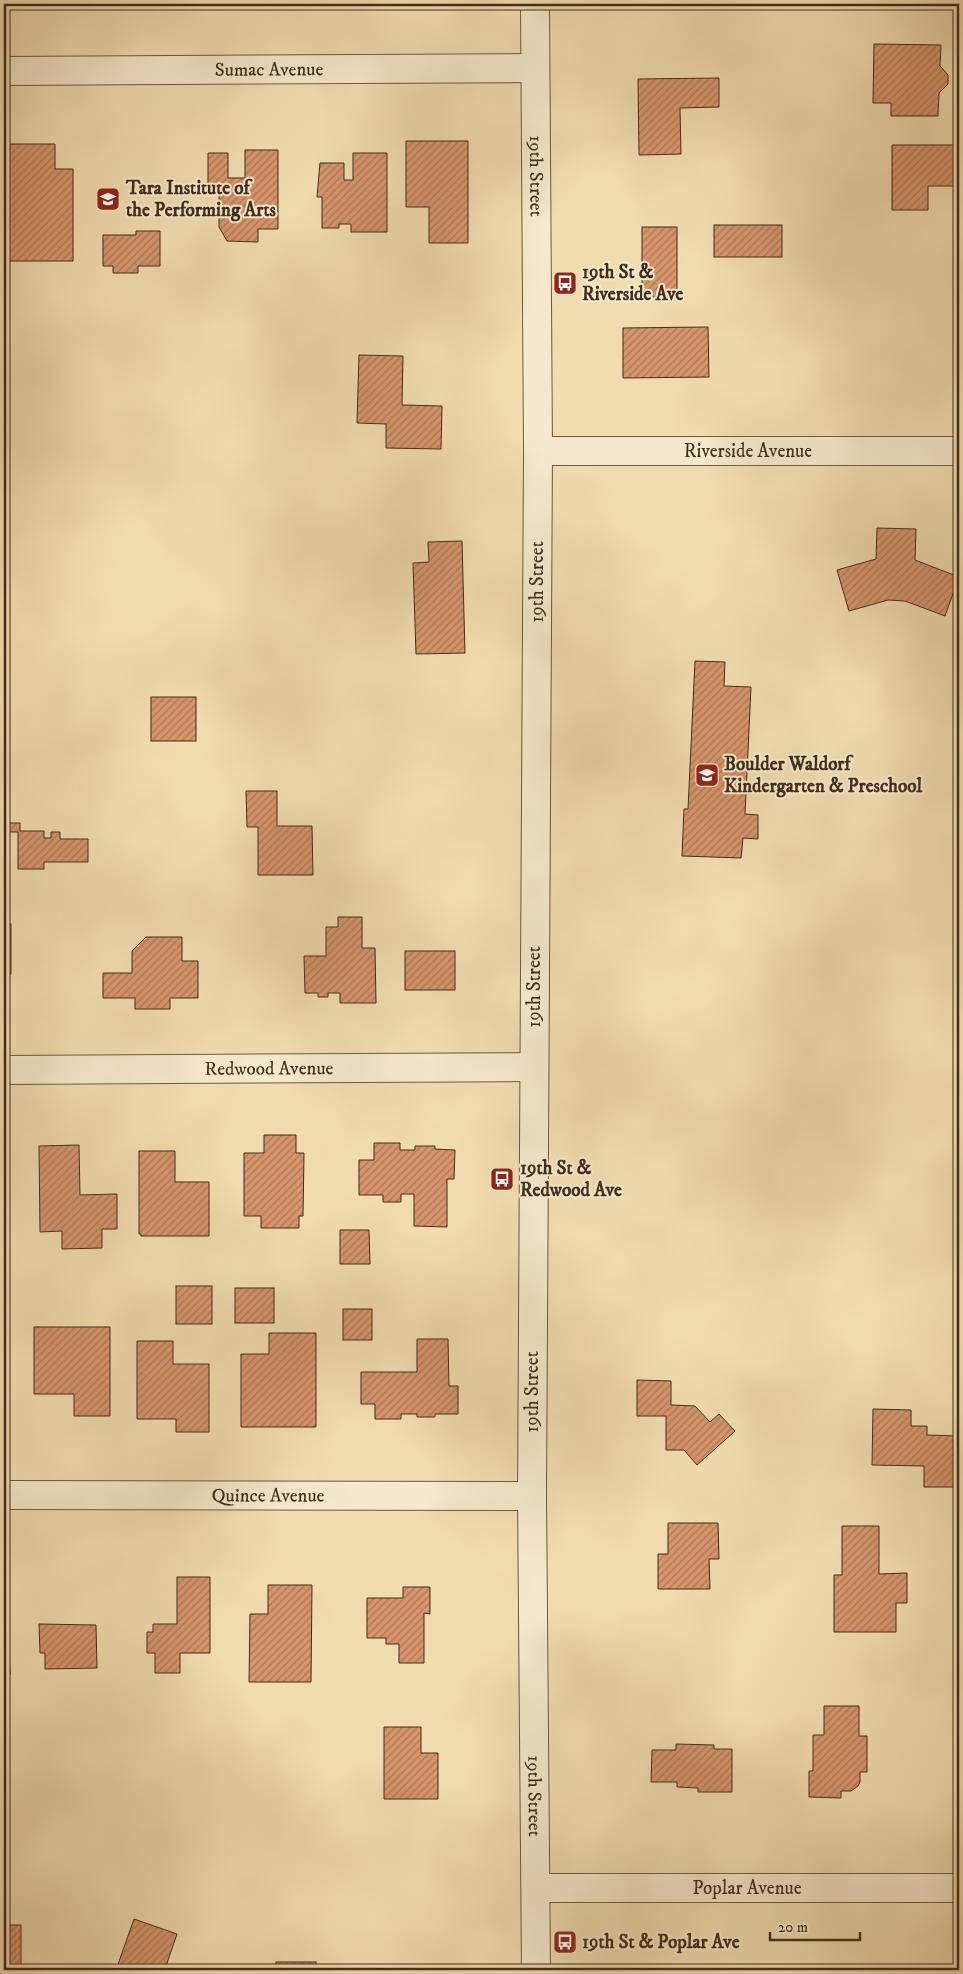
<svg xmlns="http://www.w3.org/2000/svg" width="963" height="1974" viewBox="0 0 963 1974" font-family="'IM FELL DW Pica',serif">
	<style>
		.building { fill: url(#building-hatch); stroke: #402d1c }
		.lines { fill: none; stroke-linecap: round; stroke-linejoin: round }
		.minor-casing { stroke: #6c5941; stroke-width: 30 }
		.tertiary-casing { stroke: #6c5941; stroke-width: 30 }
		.minor { stroke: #f6e8cc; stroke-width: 28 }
		.tertiary { stroke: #f6e8cc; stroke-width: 28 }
		.labels { text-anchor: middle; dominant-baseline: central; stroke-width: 4; stroke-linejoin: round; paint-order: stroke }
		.street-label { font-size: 19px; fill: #402d1c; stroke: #f6e8cc }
		.poi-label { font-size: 19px; font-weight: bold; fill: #402d1c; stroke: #f6e8cc; text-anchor: start }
	</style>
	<defs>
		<pattern id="building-hatch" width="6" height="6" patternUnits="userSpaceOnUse" patternTransform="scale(1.25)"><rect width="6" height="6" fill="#d7956b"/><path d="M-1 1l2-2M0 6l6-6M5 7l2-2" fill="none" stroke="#b07a57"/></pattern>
	</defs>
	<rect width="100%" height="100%" fill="#f1dcb0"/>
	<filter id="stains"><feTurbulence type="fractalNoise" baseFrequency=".004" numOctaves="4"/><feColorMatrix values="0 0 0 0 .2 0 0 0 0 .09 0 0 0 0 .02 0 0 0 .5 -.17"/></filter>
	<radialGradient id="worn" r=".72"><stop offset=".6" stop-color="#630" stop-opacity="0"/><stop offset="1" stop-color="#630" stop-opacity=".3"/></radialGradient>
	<g class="building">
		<path d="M874 44 941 45 940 66 948 75V84L939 93 938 116H891V103H873Z"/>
		<path d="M719 78V107L680 108 681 154 639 155 638 79Z"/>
		<path d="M406 141H468V243H429V207H406Z"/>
		<path d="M8 144H55V169H73V261H8Z"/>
		<path d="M892 145H959V186H928V210H892Z"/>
		<path d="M245 150H278V229H258V242L227 241 219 227V184H208V153H228V178H245Z"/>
		<path d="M353 153H387V232H351V224H339V228H322V197H317L320 163H344V180H353Z"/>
		<rect x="714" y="225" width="68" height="32"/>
		<rect x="642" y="227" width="35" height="70"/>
		<path d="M136 231H160V266H138V273H113V266H103V235H136Z"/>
		<path d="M708 327 709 377 623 378V328Z"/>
		<path d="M359 355 403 356 402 405 442 406 441 449 386 448V424L357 423Z"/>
		<path d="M877 528 916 529 915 560 959 577 945 616 905 601 888 600 849 611 837 570 876 559Z"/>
		<path d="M462 541 465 653 416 654 413 563 429 562 428 542Z"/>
		<path d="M695 661 725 662 724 686 751 687 745 814 758 815V839L743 838 741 858 682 856 684 809H688Z"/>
		<rect x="151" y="697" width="45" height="44"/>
		<path d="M246 791H277V826H312L313 875H258V827H247Z"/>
		<path d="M4 823H20V831H44V838H51V832H60V839H88V862H44V869H18V832H4Z"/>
		<path d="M338 917H362V948H375L376 1003H340V993H328V997H318V993H305L304 956H326V927H338Z"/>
		<rect x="4" y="924" width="7" height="50"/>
		<path d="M146 937H182V961H198V998H170V1009H135V998H103V973H132V951Z"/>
		<rect x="405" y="951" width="50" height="39"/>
		<path d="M264 1135H296V1153H304L303 1216H299V1228H261V1216H244V1153H264Z"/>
		<path d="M374 1143H400V1150H415V1146H435V1149L455 1150 454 1179H447V1227L414 1226V1194H401V1202H383V1195H359V1160H374Z"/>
		<path d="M79 1145 80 1195 117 1194V1229H102V1248L62 1249V1231L40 1232 39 1146Z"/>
		<path d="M139 1151H175V1182H209V1236H141V1234H139Z"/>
		<path d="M340 1230H369L370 1264H340Z"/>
		<rect x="176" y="1286" width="36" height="38"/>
		<rect x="235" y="1288" width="39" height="35"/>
		<rect x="343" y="1309" width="29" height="31"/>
		<path d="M34 1327H110V1416H74V1394H34Z"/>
		<path d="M269 1333H316V1427H241V1354H269Z"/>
		<path d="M417 1339H448L449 1386H458V1414H435V1417H417V1414H401V1419H375V1404H361V1372H417Z"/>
		<path d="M137 1341H173V1364H209V1432H176V1419H137Z"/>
		<path d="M637 1380 671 1381V1405L695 1406 710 1422 719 1414 735 1431 697 1465 684 1450H666V1416H637Z"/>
		<path d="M873 1409 911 1410V1426H927V1435L959 1436V1487H924V1466L872 1465Z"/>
		<path d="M668 1523H718L719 1559H709L710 1589H658V1554H668Z"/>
		<path d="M842 1526H879V1574L907 1573V1603H896V1632H834V1575H842Z"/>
		<path d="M177 1577H210V1653H180V1673H155V1653H147V1632H153V1624H177Z"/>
		<path d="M268 1585H312L311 1682H249L250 1614H268Z"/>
		<path d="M403 1587H430V1614L424 1613V1663H399V1644H386V1638H367V1598H403Z"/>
		<path d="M4 1588H7L10 1675H4Z"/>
		<path d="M39 1624 96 1625 97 1668 45 1669V1653H40Z"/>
		<path d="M824 1706H859V1736H867V1772H860V1782L858 1786 851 1791H841V1798L809 1797V1771H813V1735H824Z"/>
		<path d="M384 1727H421V1753H438V1799H384Z"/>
		<path d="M676 1744 714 1745V1749H732V1792H698V1788L677 1787V1782H651L652 1750H676Z"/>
		<path d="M134 1919 177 1934 165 1969 152 1965 150 1970H116Z"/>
		<rect x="4" y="1925" width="17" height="45"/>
		<rect x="276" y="1962" width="40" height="8"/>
	</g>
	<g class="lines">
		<g class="minor-casing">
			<g id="minor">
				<path id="s1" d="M4 71 535 68"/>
				<path id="s2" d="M538 451H959"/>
				<path id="s3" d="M4 1070 534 1067"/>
				<path id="s4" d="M4 1495 532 1496"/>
				<path id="s5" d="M536 1888H959"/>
			</g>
		</g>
		<g class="tertiary-casing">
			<g id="tertiary">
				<path id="s6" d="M535 4 538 451 532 1496 536 1970"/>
			</g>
		</g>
		<use href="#minor" class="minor"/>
		<use href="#tertiary" class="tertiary"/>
	</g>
	<defs>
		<g id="school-square" transform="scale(1.25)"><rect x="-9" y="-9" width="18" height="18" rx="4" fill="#8f2418" stroke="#f6e8cc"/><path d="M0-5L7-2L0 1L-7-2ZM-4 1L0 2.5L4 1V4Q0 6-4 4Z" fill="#fff"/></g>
		<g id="bus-square" transform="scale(1.25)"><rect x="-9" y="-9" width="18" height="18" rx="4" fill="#8f2418" stroke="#f6e8cc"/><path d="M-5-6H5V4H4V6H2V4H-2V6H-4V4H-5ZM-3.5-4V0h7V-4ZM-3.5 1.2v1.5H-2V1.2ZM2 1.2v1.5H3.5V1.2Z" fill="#fff"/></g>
	</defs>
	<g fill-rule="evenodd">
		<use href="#school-square" x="108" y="199"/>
		<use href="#bus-square" x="565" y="283"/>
		<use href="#school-square" x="707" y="775"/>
		<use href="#bus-square" x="502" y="1179"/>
		<use href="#bus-square" x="565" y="1942"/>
	</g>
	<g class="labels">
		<g class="street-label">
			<text stroke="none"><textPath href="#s1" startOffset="265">Sumac Avenue</textPath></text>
			<text stroke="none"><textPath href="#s6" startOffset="172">19th Street</textPath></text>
			<text stroke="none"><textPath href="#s2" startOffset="210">Riverside Avenue</textPath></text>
			<text transform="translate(537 582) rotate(-90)">19th Street</text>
			<text transform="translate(534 987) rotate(-90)">19th Street</text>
			<text stroke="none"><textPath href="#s3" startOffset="265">Redwood Avenue</textPath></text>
			<text transform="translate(532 1392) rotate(-90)">19th Street</text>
			<text stroke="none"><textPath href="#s4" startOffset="264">Quince Avenue</textPath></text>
			<text stroke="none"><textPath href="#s6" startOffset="1792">19th Street</textPath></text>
			<text stroke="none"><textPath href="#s5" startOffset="211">Poplar Avenue</textPath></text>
		</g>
		<g class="poi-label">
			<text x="126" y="188">Tara Institute of<tspan x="126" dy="22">the Performing Arts</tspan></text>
			<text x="582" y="272">19th St &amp;<tspan x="582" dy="22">Riverside Ave</tspan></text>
			<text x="724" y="764">Boulder Waldorf<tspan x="724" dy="22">Kindergarten &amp; Preschool</tspan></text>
			<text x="520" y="1168">19th St &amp;<tspan x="520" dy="22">Redwood Ave</tspan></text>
			<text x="582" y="1942">19th St &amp; Poplar Ave</text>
		</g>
	</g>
	<rect width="963" height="1974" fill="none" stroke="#f1dcb0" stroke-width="20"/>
	<rect x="5" y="5" width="953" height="1964" fill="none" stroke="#402d1c" stroke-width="2.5"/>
	<rect x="10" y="10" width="943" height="1954" fill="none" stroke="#402d1c"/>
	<path d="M770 1932v8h90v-8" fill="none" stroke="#402d1c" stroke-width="2.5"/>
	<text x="778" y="1932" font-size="15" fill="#402d1c" stroke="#f6e8cc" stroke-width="4" paint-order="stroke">20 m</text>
	<rect width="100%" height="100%" filter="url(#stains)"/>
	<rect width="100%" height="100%" fill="url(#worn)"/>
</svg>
